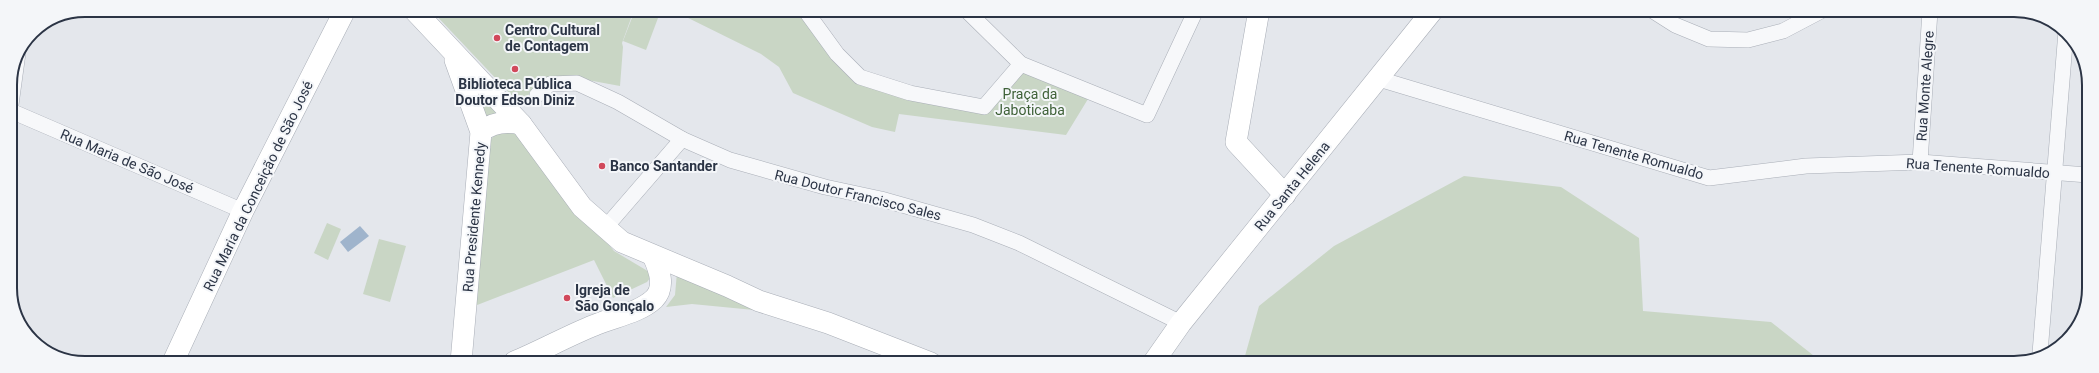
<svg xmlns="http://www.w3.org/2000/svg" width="2099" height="373" viewBox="0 0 2099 373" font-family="Roboto,sans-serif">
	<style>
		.green { fill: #c9d6c5 }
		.water { fill: #9fb4cc }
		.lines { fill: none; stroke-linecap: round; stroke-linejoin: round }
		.street-casing { stroke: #a9aeb7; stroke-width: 16 }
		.secondary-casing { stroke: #a9aeb7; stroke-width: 22 }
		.street { stroke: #f7f8fa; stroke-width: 15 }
		.secondary { stroke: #fff; stroke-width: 21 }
		.poi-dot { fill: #d1495b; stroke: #f4f6f9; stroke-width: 1.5 }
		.labels { text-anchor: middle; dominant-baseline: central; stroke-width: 4; stroke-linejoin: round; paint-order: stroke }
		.poi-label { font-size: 14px; font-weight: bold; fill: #2b3445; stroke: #f4f6f9; text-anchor: start }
		.street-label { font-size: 14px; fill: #2b3445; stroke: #f4f6f9 }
		.park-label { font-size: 14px; fill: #3f6138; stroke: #f4f6f9 }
		.rim { fill: none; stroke: #2b3445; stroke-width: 2 }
	</style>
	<rect width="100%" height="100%" fill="#e4e7ec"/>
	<g class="green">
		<path d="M431 10H634L622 43 623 47 620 86 582 79 550 83 517 101Z"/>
		<path d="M635 10H661L646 50 623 41Z"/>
		<path d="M672 10H800L856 79 980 109 1022 68 1088 99 1066 135 899 114 895 132 872 127 793 93 779 67 761 54Z"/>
		<path d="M463 70 501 111 482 119Z"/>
		<path d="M514 132 521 137 614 251 651 273V277L647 282 613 298 594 260 472 307 486 150C494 132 495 133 514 132Z"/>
		<path d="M1464 176 1561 187 1639 238 1643 311 1771 322 1823 363H1243L1259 306 1334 246Z"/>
		<path d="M327 223 341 229 328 260 314 253Z"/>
		<path d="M379 239 406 246 390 302 363 294Z"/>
		<path d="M677 272 754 310 692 304 666 307 675 295Z"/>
	</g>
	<path class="water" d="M360 226 369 236 348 252 340 242Z"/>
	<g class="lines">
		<g class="street-casing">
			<g id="street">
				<path d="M805 10 837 54 860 77 910 93 984 107 1021 64"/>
				<path d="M966 10 1021 64 1147 115 1196 10"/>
				<path d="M1653 11 1675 25 1709 39 1748 40 1783 31 1821 11"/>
				<path d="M1379 79 1709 178 1806 166 1920 162 2088 175"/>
				<path d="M537 95 550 84 577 83 618 102 682 139 730 160 825 187 881 199 973 225 1019 243 1181 323"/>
				<path d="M11 111 243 211"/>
				<path d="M10 112 18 53"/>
				<path d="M1920 162 1930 11"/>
				<path d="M605 228 682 139"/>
				<path d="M2040 353 2066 31"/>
			</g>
		</g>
		<g class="secondary-casing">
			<g id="secondary">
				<path d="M414 10 521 124 582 207 622 242 727 286 759 301 828 323 931 363"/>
				<path d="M1259 10 1236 142 1285 195"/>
				<path d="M455 60 481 132 461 362"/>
				<path d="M481 132C492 122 507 121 521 124"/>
				<path d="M173 362 243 211 345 10"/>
				<path d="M514 362C541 351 567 336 595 325 613 317 639 313 654 299 666 287 659 269 653 256"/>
				<path d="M1153 363 1181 323 1433 10"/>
			</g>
		</g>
		<use href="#street" class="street"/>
		<use href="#secondary" class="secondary"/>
	</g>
	<g class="poi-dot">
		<circle cx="497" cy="38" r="4"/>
		<circle cx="515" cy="69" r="4"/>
		<circle cx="602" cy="166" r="4"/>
		<circle cx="567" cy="298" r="4"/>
	</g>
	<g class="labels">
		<g class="poi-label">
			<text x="505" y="30">Centro Cultural<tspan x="505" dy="16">de Contagem</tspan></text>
			<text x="515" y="84" text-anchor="middle">Biblioteca Pública<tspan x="515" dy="16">Doutor Edson Diniz</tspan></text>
			<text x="610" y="166">Banco Santander</text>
			<text x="575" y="290">Igreja de<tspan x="575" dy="16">São Gonçalo</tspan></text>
		</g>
		<g class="street-label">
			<text transform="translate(1925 86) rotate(-86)">Rua Monte Alegre</text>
			<text transform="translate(1634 155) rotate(16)">Rua Tenente Romualdo</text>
			<text transform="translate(127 161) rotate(23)">Rua Maria de São José</text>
			<text transform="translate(1978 168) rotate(4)">Rua Tenente Romualdo</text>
			<text transform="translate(258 186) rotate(-64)">Rua Maria da Conceição de São José</text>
			<text transform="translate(1292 186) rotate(-51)">Rua Santa Helena</text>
			<text transform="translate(858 195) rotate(14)">Rua Doutor Francisco Sales</text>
			<text transform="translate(474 217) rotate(-85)">Rua Presidente Kennedy</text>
		</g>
		<g class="park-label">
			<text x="1030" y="94">Praça da<tspan x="1030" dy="16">Jaboticaba</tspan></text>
		</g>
	</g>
	<path d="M0 0H2099V373H0ZM85 17H2014A68 68 0 0 1 2082 85V288A68 68 0 0 1 2014 356H85A68 68 0 0 1 17 288V85A68 68 0 0 1 85 17Z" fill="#f4f6f9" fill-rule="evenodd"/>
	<path class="rim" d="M85 17H2014A68 68 0 0 1 2082 85V288A68 68 0 0 1 2014 356H85A68 68 0 0 1 17 288V85A68 68 0 0 1 85 17Z"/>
</svg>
